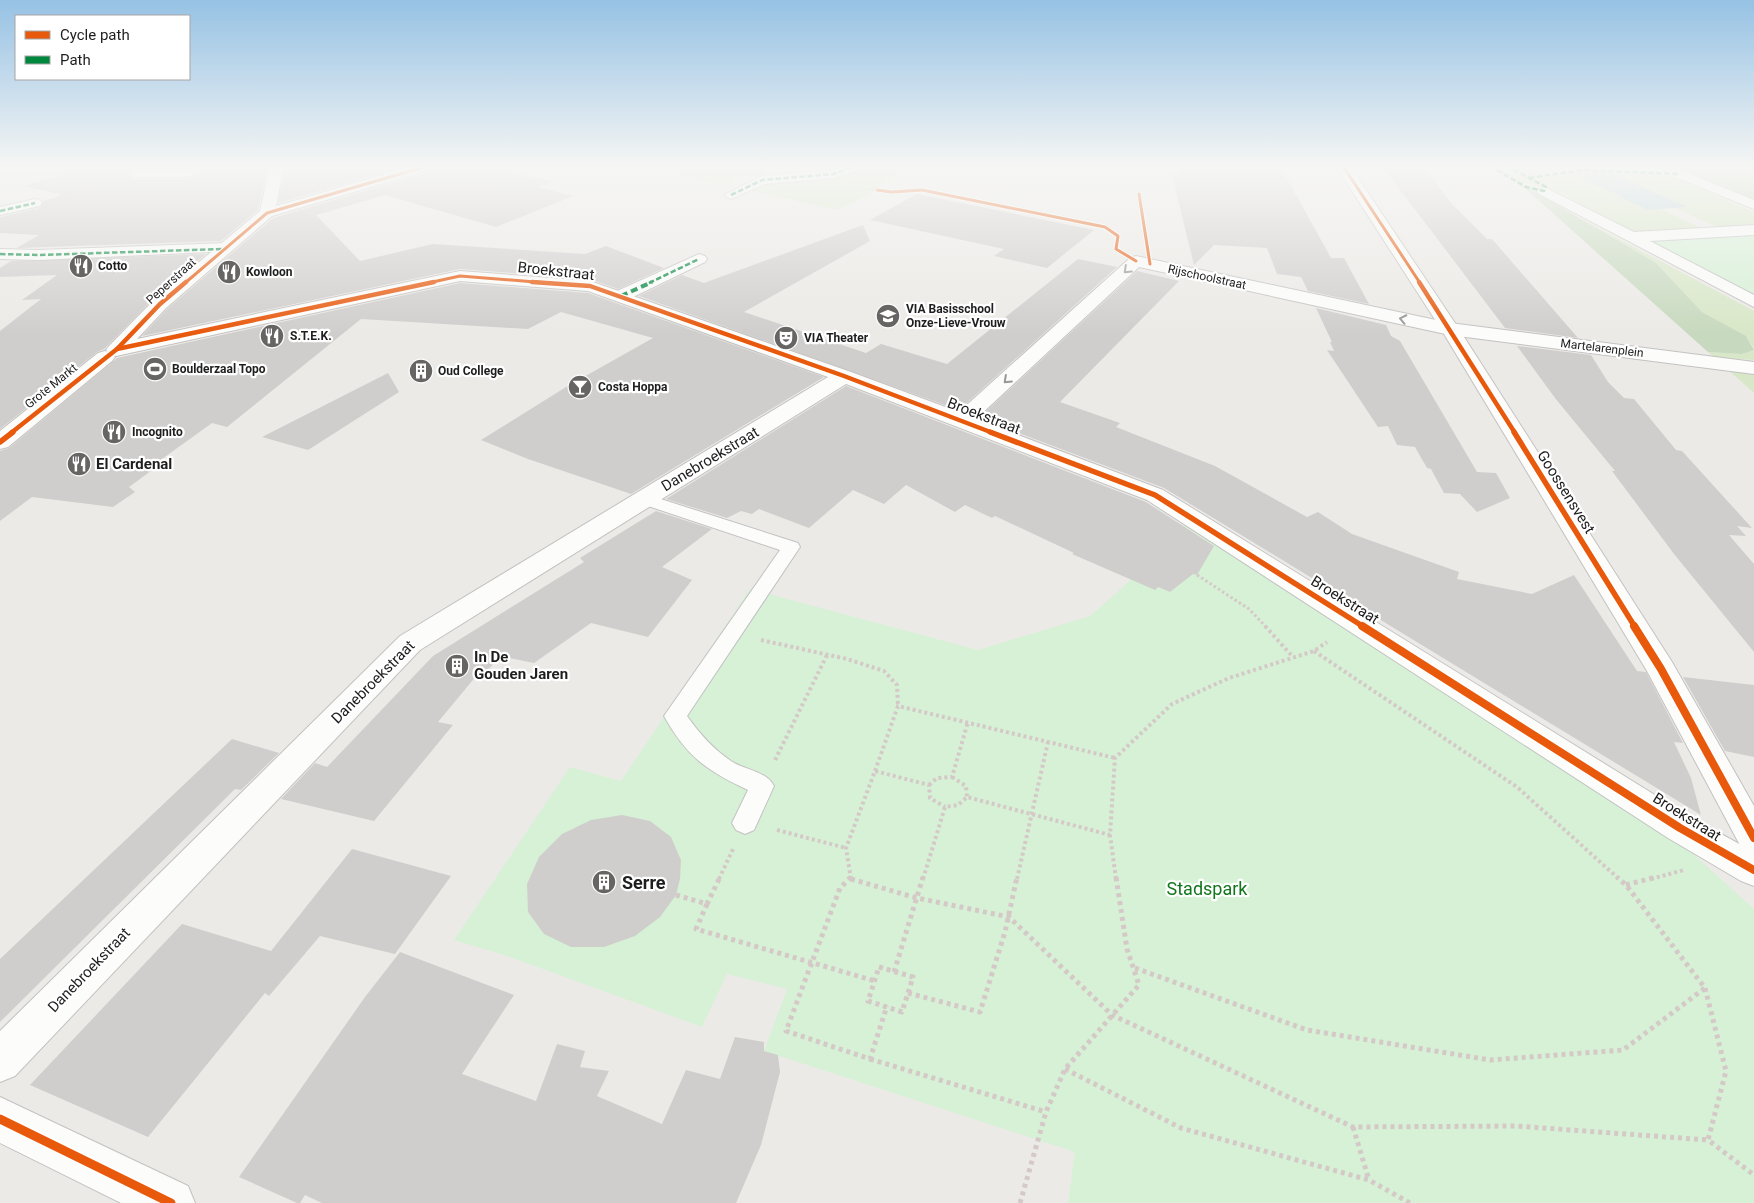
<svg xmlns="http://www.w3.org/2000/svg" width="1754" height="1203" viewBox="0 0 1754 1203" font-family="Roboto,sans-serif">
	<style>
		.grass { fill: #d8e7c7 }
		.forest { fill: #c7d9be }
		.park { fill: #d6f1d6 }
		.water { fill: #bcd6dd }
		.building { fill: #d0cecc }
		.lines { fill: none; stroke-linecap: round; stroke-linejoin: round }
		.service-casing { stroke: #c3c2c1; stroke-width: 2 }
		.pedestrian-casing { stroke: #c3c2c1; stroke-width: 2 }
		.minor-casing { stroke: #c3c2c1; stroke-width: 2 }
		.tertiary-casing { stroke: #c3c2c1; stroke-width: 2 }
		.path-far3 { stroke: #d5c9c7; stroke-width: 2; stroke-dasharray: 1 1; stroke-linecap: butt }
		.path-far2 { stroke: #d5c9c7; stroke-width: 3; stroke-dasharray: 2.5 2.5; stroke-linecap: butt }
		.path-far1 { stroke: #d5c9c7; stroke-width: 4; stroke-dasharray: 3 3; stroke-linecap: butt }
		.path { stroke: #d5c9c7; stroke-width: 5; stroke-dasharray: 4 4; stroke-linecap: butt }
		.service { fill: #fcfcfb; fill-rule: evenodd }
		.pedestrian { fill: #fcfcfb; fill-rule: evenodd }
		.minor { fill: #fcfcfb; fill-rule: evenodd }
		.tertiary { fill: #fcfcfb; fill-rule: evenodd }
		.quiet-far1 { stroke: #00873e; stroke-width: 2.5; stroke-dasharray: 5.5 2.5; stroke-linecap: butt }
		.quiet { stroke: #00873e; stroke-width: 4; stroke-dasharray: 7 4; stroke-linecap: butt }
		.cycleway-far4-casing { stroke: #fff; stroke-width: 5 }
		.cycleway-far3-casing { stroke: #fff; stroke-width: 7 }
		.cycleway-far2-casing { stroke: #fff; stroke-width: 9 }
		.cycleway-far1-casing { stroke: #fff; stroke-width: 11 }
		.cycleway-casing { stroke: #fff; stroke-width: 12 }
		.cycleway-far4 { stroke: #e8590c; stroke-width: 3 }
		.cycleway-far3 { stroke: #e8590c; stroke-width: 4.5 }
		.cycleway-far2 { stroke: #e8590c; stroke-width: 5.5 }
		.cycleway-far1 { stroke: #e8590c; stroke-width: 8 }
		.cycleway { stroke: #e8590c; stroke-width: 9 }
		.oneway { stroke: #989898 }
		.labels { text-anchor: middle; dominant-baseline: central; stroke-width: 4.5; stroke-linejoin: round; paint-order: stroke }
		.far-poi-label { font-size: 12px; font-weight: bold; fill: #1e1e1e; stroke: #fff; text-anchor: start }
		.far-street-label { font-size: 12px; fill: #1e1e1e; stroke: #fff }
		.street-label { font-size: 15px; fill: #1e1e1e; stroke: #fff }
		.poi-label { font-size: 15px; font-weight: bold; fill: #1e1e1e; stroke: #fff; text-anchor: start }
		.near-poi-label { font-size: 18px; font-weight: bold; fill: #1e1e1e; stroke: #fff; text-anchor: start }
		.near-park-label { font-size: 18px; fill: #12761d; stroke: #fff }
	</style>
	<rect width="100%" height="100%" fill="#eceae7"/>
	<g class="grass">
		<path d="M663 166H706L743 175 723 185 660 171 667 167Z"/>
		<path d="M866 166 912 167 878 186 880 188 877 190 838 210 747 190 761 185 858 170Z"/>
		<path d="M1492 166H1505L1543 187 1518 182Z"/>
		<path d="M1508 166 1561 167 1568 170 1530 176Z"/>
		<path d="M1605 171 1669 176 1754 212V227L1722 229 1674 208 1687 207Z"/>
		<path d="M1573 173 1647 210 1661 209 1706 230 1639 234 1538 181 1542 178Z"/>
		<path d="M1576 216 1754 311V348L1746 336 1702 312 1656 263Z"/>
		<path d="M1754 350V360L1714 357 1708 352 1742 354Z"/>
		<path d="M1727 369 1754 374V393Z"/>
	</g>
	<g class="forest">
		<path d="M1672 166H1754V200L1746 197Z"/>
		<path d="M1518 182 1656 263 1702 312 1746 336 1754 350 1742 354 1708 352Z"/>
	</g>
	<g class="park">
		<path d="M706 166H767L763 176 752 177Z"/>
		<path d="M1754 234V297L1645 240Z"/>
		<path d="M1185 525 1671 834 1754 909V1203H1068L1075 1152 764 1051 787 989 727 974 702 1027 510 957 454 940 570 767 621 781 750 589 978 650 1090 616 1123 587Z"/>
	</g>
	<path class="water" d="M1605 171 1688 207 1647 210 1573 173Z"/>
	<g class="building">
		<path d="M97 166H195L187 169H132L125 173 132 179H188L217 166H268L258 210 221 241 17 248 39 235 0 233V217L40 208 43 201 64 195 23 186Z"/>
		<path d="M286 166H406L278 203Z"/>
		<path d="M436 166H485L553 182 537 187 573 196 496 227 385 195 316 215 360 261 433 244 585 254 606 246 664 268 618 289 590 279 460 269 142 336 167 309 273 218 433 171Z"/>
		<path d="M1179 166H1280L1331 258H1344L1369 304 1308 291 1301 277 1277 274 1267 248 1214 245 1194 265 1172 175H1181Z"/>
		<path d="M1382 166 1424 168 1453 205 1487 239H1492L1578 338 1505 328Z"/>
		<path d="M917 194 1094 230 1047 268 994 256 1004 249 870 220Z"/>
		<path d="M863 225 870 241 744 312 866 353 881 344 947 364 1078 259 1117 267 959 410 639 296 682 275 704 283Z"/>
		<path d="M206 254 153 299 104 349 97 352 0 429V331L41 299 22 300 57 275 0 277V268L11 261Z"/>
		<path d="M1137 271 1179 281 1060 402 1120 423 1116 427 1215 466 1307 517 1318 512 1352 534 1459 572 1457 579 1532 594 1574 575 1637 671 1646 672 1683 743 1674 742 1691 778 1701 815 1164 488 979 418Z"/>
		<path d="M460 283 588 293 824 377 631 494 528 459 481 440 566 387 653 338 561 312 528 329 361 319 227 427 212 423 162 459 163 462 129 487 135 492 113 507 32 497 0 521V451L9 448 117 358Z"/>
		<path d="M1316 308 1386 325 1391 336 1400 341 1477 472 1496 473 1510 498 1477 512 1460 494 1444 493 1431 469 1427 468 1415 447 1397 445 1388 426 1378 427 1327 350 1334 351 1330 342H1332Z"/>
		<path d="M1517 346 1591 355 1608 382 1624 398 1634 399 1676 450 1682 451 1752 528 1737 526 1746 536 1729 535 1754 564V652L1674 554 1612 471H1615L1555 398Z"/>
		<path d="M388 373 399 392 308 450 262 437Z"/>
		<path d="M846 386 1146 502 1214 546 1197 575 1193 574 1170 592 1158 587 1155 590 1072 554 1074 553 995 516 992 518 965 505 955 512 906 485 884 504 853 490 809 528 759 509 752 514 741 511 727 518 666 499Z"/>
		<path d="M656 511 712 529 662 567 692 580 648 637 591 623 534 663 500 656 488 670 482 669 438 722 453 725 374 821 281 799 315 763 327 767 433 656 584 562 580 558Z"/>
		<path d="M1683 677 1754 685V757L1725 751Z"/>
		<path d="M232 739 279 753 241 790 235 789 0 1022V959Z"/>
		<path d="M622 815 650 821 671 837 681 860 680 879 676 895 660 917 635 936 604 947H571L544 934 528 912 527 884 539 857 562 834 591 820Z"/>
		<path d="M352 849 451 876 395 954 320 936 269 996 265 993 148 1137 30 1085 182 924 271 951Z"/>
		<path d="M400 952 514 995 462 1074 536 1101 557 1044 585 1051 580 1067 609 1071 597 1096 662 1124 686 1070 720 1079 735 1037 764 1042V1051L778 1055 780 1072 761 1145 736 1203H322L305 1195 300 1203H297L239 1177 365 997Z"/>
	</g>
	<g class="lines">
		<g class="service-casing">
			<g id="service">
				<path d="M201 166H215L188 177H132L127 174 132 171H187Z"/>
				<path d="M645 494 798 543 800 547 687 716C699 733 713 749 731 761 744 770 767 771 774 786L754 830 745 834 736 830 732 823 748 790C707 771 686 756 664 716L780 550 639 503 636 499 639 495Z"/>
			</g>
		</g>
		<g class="pedestrian-casing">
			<g id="pedestrian">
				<path d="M843 166H863L861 169 833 178 765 184 731 199 724 195 762 176 831 170Z"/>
				<path d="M226 243 234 248 232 251 38 260 0 259V249L38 250Z"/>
				<path d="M699 254 705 256 707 259 705 262 627 300H615L612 296 615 292Z"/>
				<path d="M105 351 112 353 115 357 112 361 8 447 0 449V431L98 353Z"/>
			</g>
		</g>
		<g class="minor-casing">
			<g id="minor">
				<path d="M270 166H284L276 206 413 166H434L432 169 272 216 166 308 137 339 460 271 590 281 851 372 959 412 1130 258 1136 256 1450 323 1754 362V374L1450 335 1139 267 976 419 1163 490 1692 818 1754 852V886L1741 881 1668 838 1147 500 846 384 420 650 15 1076 0 1082V1031L400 636 828 377 588 291 460 281 116 356 109 354 106 350 109 346 154 300 260 211Z"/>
				<path d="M1680 170 1754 200V209L1675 177 1673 174Z"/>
				<path d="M1544 187 1634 232 1754 225V235L1650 241 1754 295V307L1539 194 1537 191Z"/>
				<path d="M35 199 40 200 42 203 40 206 0 215V207Z"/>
				<path d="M0 1097 188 1186 195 1203H121L0 1143Z"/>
			</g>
		</g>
		<g class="tertiary-casing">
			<path id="tertiary" d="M1336 166H1350L1459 329 1672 662 1754 806V853L1742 849 1647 671 1441 329Z"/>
		</g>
		<g class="path-far3">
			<path d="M24 173 33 166"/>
			<path d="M0 176 44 173 109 175"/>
			<path d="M866 189 877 190"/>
			<path d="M58 196 110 181"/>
		</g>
		<path class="path-far2" d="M1197 575 1249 609 1266 627"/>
		<g class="path-far1">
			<path d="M1265 626 1293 657"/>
			<path d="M761 640 847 659 884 671 897 685 898 706"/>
			<path d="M1314 651 1517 787 1619 879"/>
			<path d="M775 760 827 655"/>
			<path d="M875 771 898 706 1115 758"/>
			<path d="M952 777 966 786 967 797"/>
			<path d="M929 785 937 778 952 777 968 722"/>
			<path d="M777 830 846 848"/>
			<path d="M719 879 733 849"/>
			<path d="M851 879 846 848 875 771 929 785 930 798 945 807"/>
			<path d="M923 879 945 807 958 805 967 797 1110 835"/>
			<path d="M1017 879 1048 742"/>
			<path d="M1116 879 1110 835 1115 758 1172 704 1229 678 1314 651 1327 642"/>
			<path d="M1651 879 1684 870"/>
		</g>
		<g class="path">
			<path d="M851 877 840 888 786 1031 870 1059 887 1006"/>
			<path d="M851 879 917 898 1009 917 1112 1015 1353 1127 1516 1126 1708 1140"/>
			<path d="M1626 885 1656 877"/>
			<path d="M676 895 707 904 720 877"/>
			<path d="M707 904 696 929 875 981"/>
			<path d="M879 967 913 977 902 1012 868 1001Z"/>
			<path d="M1135 968 1307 1030 1490 1060 1623 1050 1705 988 1626 885 1617 877"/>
			<path d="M894 972 923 877"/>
			<path d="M1705 988 1726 1071 1708 1140 1754 1175"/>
			<path d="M908 993 980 1012 1005 932 1017 877"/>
			<path d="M870 1059 1046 1112"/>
			<path d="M1065 1069 1181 1128 1369 1180 1410 1203"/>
			<path d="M1353 1127 1369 1180"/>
			<path d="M1020 1203 1046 1112 1065 1069 1139 985 1127 949 1116 877"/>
		</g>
		<use href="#service" class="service"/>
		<use href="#pedestrian" class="pedestrian"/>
		<use href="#minor" class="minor"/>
		<use href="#tertiary" class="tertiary"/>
		<g class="quiet-far1">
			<path d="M1490 166 1526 187 1544 191 1546 187 1507 166"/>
			<path d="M1529 178 1582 170 1680 174"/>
			<path d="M731 195 762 180 833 174 856 166"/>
			<path d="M0 211 35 203"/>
			<path d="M0 254 38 255 223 249"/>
			<path d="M649 283 699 259"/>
		</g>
		<path class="quiet" d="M621 296 652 282"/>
		<g class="cycleway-far4-casing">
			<g id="cycleway-far4">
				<path d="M1343 166 1420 283"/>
				<path d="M877 190 892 192 922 190 1105 227 1118 236 1116 249 1136 261"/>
				<path d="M1139 194 1150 264"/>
				<path d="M185 283 267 213 427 166"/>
				<path d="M428 283 460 276 548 283"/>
			</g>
		</g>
		<g class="cycleway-far3-casing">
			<g id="cycleway-far3">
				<path d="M532 282 590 286 844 376 993 433"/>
				<path d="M1419 282 1515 433"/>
				<path d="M117 349 434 282"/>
				<path d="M11 433 117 349 160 304 186 282"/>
			</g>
		</g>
		<g class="cycleway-far2-casing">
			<g id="cycleway-far2">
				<path d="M990 432 1155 495 1364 627"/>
				<path d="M1514 432 1635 627"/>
				<path d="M0 442 13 432"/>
			</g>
		</g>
		<g class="cycleway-far1-casing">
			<g id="cycleway-far1">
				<path d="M1362 626 1680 828 1754 870"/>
				<path d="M1634 626 1661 669 1754 838"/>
			</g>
		</g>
		<g class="cycleway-casing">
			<path id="cycleway" d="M0 1119 171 1203"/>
		</g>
		<use href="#cycleway-far4" class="cycleway-far4"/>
		<use href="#cycleway-far3" class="cycleway-far3"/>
		<use href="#cycleway-far2" class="cycleway-far2"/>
		<use href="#cycleway-far1" class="cycleway-far1"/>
		<use href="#cycleway" class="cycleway"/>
	</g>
	<defs><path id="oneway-chevron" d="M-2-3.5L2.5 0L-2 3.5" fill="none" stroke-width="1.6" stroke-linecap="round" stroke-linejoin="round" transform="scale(1.25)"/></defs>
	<g class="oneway">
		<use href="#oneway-chevron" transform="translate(1127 270) rotate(137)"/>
		<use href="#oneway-chevron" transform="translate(1403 319) rotate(-168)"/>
		<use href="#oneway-chevron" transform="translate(1007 380) rotate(137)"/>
	</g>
	<linearGradient id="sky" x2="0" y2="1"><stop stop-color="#96c2e4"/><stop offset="0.5" stop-color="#f6f6f4"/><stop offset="1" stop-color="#f6f6f4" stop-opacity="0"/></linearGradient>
	<rect width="1754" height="334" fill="url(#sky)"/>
	<defs>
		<g id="restaurant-disc" transform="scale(1.25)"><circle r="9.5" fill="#666564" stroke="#fff"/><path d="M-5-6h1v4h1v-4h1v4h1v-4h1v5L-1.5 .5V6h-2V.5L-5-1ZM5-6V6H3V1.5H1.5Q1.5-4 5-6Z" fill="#fff"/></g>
		<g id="school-disc" transform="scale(1.25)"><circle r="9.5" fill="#666564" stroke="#fff"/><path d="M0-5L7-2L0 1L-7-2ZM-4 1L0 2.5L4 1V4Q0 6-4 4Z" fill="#fff"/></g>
		<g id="theatre-disc" transform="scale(1.25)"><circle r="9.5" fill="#666564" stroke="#fff"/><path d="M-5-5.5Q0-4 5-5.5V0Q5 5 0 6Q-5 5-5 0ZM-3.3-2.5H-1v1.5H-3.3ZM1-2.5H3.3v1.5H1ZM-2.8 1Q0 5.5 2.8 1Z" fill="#fff"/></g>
		<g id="stadium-disc" transform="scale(1.25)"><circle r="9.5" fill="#666564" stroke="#fff"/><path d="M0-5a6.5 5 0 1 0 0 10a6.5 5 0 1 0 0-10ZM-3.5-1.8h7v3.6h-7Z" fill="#fff"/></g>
		<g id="building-disc" transform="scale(1.25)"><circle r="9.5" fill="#666564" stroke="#fff"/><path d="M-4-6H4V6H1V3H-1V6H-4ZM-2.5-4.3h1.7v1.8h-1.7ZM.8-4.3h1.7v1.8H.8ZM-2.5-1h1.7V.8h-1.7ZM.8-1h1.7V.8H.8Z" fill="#fff"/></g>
		<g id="bar-disc" transform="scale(1.25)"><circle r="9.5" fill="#666564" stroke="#fff"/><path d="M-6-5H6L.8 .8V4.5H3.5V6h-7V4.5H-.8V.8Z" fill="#fff"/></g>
	</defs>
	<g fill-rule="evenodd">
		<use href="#restaurant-disc" x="81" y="266"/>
		<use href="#restaurant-disc" x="229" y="272"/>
		<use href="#school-disc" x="888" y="316"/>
		<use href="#restaurant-disc" x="272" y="336"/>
		<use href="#theatre-disc" x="786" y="338"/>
		<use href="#stadium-disc" x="155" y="369"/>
		<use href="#building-disc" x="421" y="371"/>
		<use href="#bar-disc" x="580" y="387"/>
		<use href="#restaurant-disc" x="114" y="432"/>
		<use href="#restaurant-disc" x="79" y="464"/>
		<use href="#building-disc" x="457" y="666"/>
		<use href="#building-disc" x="604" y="882"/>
	</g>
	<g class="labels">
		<g class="far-poi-label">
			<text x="98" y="266">Cotto</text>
			<text x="246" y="272">Kowloon</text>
			<text x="906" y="309">VIA Basisschool<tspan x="906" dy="14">Onze-Lieve-Vrouw</tspan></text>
			<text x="290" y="336">S.T.E.K.</text>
			<text x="804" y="338">VIA Theater</text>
			<text x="172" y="369">Boulderzaal Topo</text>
			<text x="438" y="371">Oud College</text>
			<text x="598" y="387">Costa Hoppa</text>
			<text x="132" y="432">Incognito</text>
		</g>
		<g class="far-street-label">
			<text transform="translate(1207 277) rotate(12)">Rijschoolstraat</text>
			<text transform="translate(171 281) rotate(-42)">Peperstraat</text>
			<text transform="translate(1602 348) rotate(7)">Martelarenplein</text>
			<text transform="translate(51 386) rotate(-39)">Grote Markt</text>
		</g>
		<g class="street-label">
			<text transform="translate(556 271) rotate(6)">Broekstraat</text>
			<text transform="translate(984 416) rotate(21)">Broekstraat</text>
			<text transform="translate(710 459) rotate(-31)">Danebroekstraat</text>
			<text transform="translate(1566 492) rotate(58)">Goossensvest</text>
			<text transform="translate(1345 600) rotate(32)">Broekstraat</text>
			<text transform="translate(373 682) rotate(-45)">Danebroekstraat</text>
			<text transform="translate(1687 817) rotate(32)">Broekstraat</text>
			<text transform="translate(89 970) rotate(-46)">Danebroekstraat</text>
		</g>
		<g class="poi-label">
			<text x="96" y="464">El Cardenal</text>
			<text x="474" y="657">In De<tspan x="474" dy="17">Gouden Jaren</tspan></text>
		</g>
		<g class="near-poi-label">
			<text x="622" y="882">Serre</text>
		</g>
		<g class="near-park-label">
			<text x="1207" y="888">Stadspark</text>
		</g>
	</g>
	<rect x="15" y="15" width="175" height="65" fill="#ffffff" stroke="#a5a5a5"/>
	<rect x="25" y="31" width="25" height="8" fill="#e8590c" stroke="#a5a5a5"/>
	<text x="60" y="40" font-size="15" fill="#1e1e1e">Cycle path</text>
	<rect x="25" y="56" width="25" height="8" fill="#00873e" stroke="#a5a5a5"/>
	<text x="60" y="65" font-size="15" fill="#1e1e1e">Path</text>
</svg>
